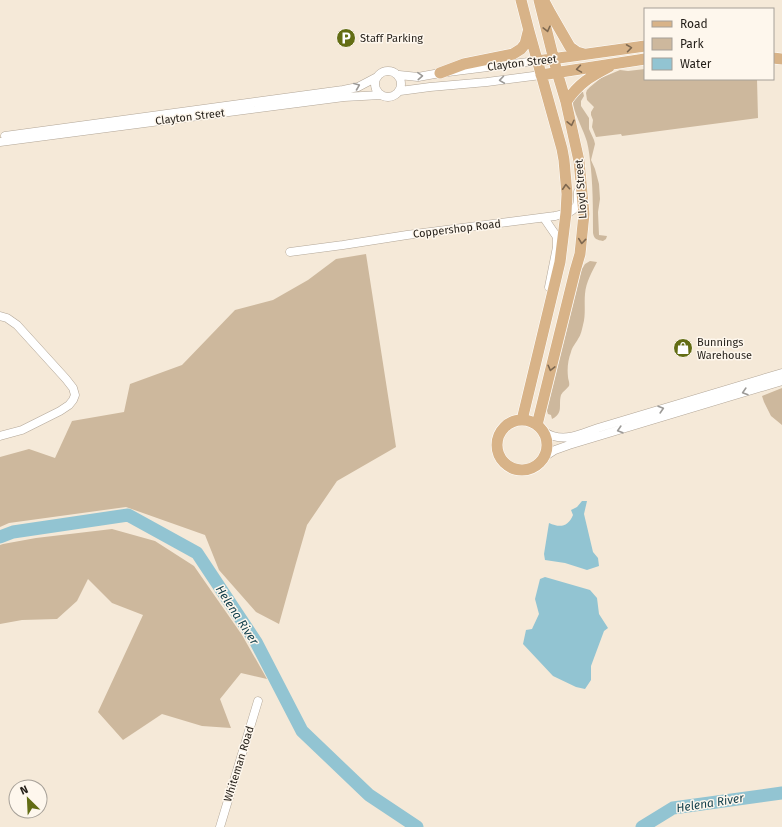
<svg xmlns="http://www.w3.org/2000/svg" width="782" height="827" font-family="'Fira Sans',sans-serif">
  <rect width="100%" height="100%" fill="#f5e9d8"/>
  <path fill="#cdb89d" d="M 645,69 L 645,79 L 757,79 L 758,118 L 622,136 L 621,134 L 596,137 L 592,127 L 593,120 L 591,115 L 591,112 L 594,107 L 587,100 L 586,93 L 587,90 L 590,87 L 601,78 L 620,70 L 628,71 Z
    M 578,90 L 583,92 L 584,96 L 581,101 L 581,106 L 589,118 L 589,129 L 594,140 L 595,144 L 591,160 L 595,169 L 599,184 L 600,199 L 598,212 L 599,235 L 607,236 L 606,239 L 603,241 C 597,240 594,239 593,233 C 593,209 593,184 590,160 C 589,152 588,143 585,136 C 582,127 571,107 573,98 C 574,95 577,92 578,90 Z
    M 366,254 L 396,447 L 337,481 L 307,525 L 296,563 L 279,624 L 256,612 L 219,570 L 205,535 L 126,507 L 9,523 L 0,527 L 0,457 L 29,449 L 55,458 L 72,421 L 124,412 L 130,384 L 182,365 L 235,310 L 273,300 L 308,280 L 336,259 Z
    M 590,261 L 597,262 C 592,272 586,282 585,294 C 584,304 586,314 583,325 C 582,329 581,335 578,339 C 576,343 572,347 571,352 C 568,360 567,368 568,377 C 568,379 570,383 569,386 C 567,389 563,391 561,395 C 558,405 564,413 552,419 L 551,415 L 548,414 L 547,411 L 582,269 L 585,264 Z
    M 782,388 L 782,425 L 771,416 L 764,402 L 762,396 Z
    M 112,529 L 155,541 L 194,566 L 242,635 L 267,679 L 241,673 L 220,699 L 231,728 L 202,726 L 162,714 L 123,740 L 98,712 L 143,615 L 112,603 L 88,579 L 77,601 L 57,619 L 22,620 L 0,624 L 0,545 L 3,544 L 36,538 Z"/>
  <path fill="#92c4d2" d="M 582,501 L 587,501 L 584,514 L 593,552 L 598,558 L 599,566 L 587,570 L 565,563 L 545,560 L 544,554 L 549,523 C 560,528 568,527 573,515 L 571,510 L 577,507 Z
    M 545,577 L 590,590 L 597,598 L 599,614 L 608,628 L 604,631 L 591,666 L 591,680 L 585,689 L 576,687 L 553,676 L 523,644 L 526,630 L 532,629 L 539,614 L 535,599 L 540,579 Z"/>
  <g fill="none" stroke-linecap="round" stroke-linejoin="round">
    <path stroke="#92c4d2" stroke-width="13" d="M 0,537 L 13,532 L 128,515 L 197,553 L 256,642 L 302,731 L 369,795 L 417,827
      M 642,827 L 673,808 L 782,793"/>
    <g stroke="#b2a697" stroke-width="9">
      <path id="minor" d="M375 84a13 13 0 1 1 26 0a13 13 0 1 1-26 0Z
        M 399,75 L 418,77 L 440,73 L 537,61
        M 400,91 L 430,87 L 487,82 L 541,75
        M 5,136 L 343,90 L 358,87 L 377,77
        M 0,142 L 344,97 L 381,95
        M 544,218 L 557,237 L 557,247 L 549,287
        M 290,252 L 343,245 L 407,235 L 555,216 C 563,214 573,213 577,205 C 578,202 578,196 578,192
        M 0,316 L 7,318 L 17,325 L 66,379 L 73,388 L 75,395 L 73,400 L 69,405 L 60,411 L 22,430 L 0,436
        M 544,432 C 546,433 550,435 553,436 C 568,441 583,433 598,428 L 782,373
        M 544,457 L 555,450 L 569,445 L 782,381
        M 220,827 L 258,701"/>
    </g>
    <g stroke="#fff" stroke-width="12">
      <path id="major" d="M 521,0 L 529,31 L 562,149 L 564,160 L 567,194 L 566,213 L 560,262 L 522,420
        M 544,1 L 551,14 L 570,47 L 577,52 L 584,54
        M 773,58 L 782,59
        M 537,61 L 645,46
        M 440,73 L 464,64 L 513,54 L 521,49 L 525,44 L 528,32
        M 541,75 L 645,59
        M 566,102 C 579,83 590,77 609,67
        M497 445a25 25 0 1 1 50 0a25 25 0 1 1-50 0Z
        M 537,425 L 575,271 L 580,254 L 584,214 L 579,161 L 566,102 L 557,72 L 539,0"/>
    </g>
    <use href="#minor" stroke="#fff" stroke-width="8"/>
    <use href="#major" stroke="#d8b388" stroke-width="11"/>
  </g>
  <defs><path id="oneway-chevron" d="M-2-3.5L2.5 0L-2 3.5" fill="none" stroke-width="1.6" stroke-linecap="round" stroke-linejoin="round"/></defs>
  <g stroke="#7e6850">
    <use href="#oneway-chevron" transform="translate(547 29) rotate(76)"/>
    <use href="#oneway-chevron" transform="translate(629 48) rotate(-8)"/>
    <use href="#oneway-chevron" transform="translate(579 69) rotate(171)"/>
    <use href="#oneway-chevron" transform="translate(571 123) rotate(77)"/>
    <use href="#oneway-chevron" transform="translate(566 187) rotate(-94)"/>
    <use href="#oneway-chevron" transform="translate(582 241) rotate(96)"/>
    <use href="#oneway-chevron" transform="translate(551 368) rotate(104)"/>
  </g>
  <g stroke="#9c9a97">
    <use href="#oneway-chevron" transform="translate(420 76) rotate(-4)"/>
    <use href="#oneway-chevron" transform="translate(502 80) rotate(172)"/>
    <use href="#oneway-chevron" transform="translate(357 86) rotate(-22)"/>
    <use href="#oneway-chevron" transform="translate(745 392) rotate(163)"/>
    <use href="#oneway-chevron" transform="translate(661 409) rotate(-17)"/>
    <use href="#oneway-chevron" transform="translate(620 430) rotate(163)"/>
  </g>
  <defs>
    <g id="parking-disc" transform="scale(1)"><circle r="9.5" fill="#636d14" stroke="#fef7ed"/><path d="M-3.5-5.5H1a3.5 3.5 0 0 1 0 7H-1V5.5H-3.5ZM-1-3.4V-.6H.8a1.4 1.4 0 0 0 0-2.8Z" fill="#fff"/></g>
    <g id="shop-disc" transform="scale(1)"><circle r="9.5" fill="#636d14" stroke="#fef7ed"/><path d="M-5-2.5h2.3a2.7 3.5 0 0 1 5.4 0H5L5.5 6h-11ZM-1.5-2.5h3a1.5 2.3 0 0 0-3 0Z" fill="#fff"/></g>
  </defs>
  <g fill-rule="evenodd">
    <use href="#parking-disc" x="346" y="38"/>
    <use href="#shop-disc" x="683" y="348"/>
  </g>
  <g text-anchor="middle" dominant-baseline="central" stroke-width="3" stroke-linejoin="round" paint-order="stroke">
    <g font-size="11" fill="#231e18" stroke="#fef7ed" text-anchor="start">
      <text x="360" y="38">Staff Parking</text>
      <text x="697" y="342">Bunnings<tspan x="697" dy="13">Warehouse</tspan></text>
    </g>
    <g font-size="11" fill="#231e18" stroke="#fef7ed">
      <text transform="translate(522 63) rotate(-7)">Clayton Street</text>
      <text transform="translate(190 117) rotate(-7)">Clayton Street</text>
      <text transform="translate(581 189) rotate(-94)">Lloyd Street</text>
      <text transform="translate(457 229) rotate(-7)">Coppershop Road</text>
      <text transform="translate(239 764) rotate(-73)">Whiteman Road</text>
    </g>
    <g font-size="12" font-style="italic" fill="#16424e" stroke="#fef7ed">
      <text transform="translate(237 615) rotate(57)">Helena River</text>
      <text transform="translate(710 803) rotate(-9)">Helena River</text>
    </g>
  </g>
  <rect x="644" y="8" width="130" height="72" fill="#fef7ed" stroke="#a6a098"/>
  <rect x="652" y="21" width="20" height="6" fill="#d8b388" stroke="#a6a098"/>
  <text x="680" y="28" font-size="12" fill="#231e18">Road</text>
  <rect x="652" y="38" width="20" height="12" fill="#cdb89d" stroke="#a6a098"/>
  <text x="680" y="48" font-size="12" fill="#231e18">Park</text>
  <rect x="652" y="58" width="20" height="12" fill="#92c4d2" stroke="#a6a098"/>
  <text x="680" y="68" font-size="12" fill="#231e18">Water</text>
  <g transform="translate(28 799) rotate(336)"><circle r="19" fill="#fef7ed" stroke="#a6a098"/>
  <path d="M0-3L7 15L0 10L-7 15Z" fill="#636d14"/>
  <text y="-6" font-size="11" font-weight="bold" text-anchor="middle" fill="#231e18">N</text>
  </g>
</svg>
